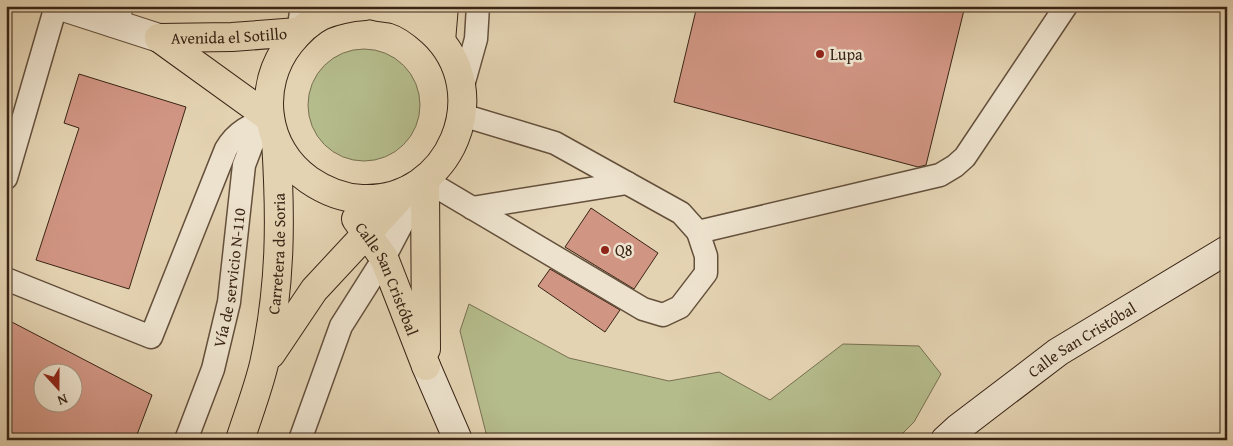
<svg xmlns="http://www.w3.org/2000/svg" width="1233" height="446" font-family="'Gentium Book Plus',serif">
  <rect width="100%" height="100%" fill="#e4d3b2"/>
  <filter id="stains"><feTurbulence type="fractalNoise" baseFrequency=".004" numOctaves="4"/><feColorMatrix values="0 0 0 0 .2 0 0 0 0 .09 0 0 0 0 .02 0 0 0 .5 -.17"/></filter>
  <radialGradient id="worn" r=".72"><stop offset=".6" stop-color="#630" stop-opacity="0"/><stop offset="1" stop-color="#630" stop-opacity=".3"/></radialGradient>
  <path fill="#b5bc8c" stroke="#777050" d="M308 105a56 56 0 1 1 112 0a56 56 0 1 1-112 0Z
    M 469,304 L 569,358 L 669,381 L 719,372 L 770,400 L 843,344 L 919,346 L 941,374 L 914,422 L 896,440 L 492,440 L 486,433 L 460,331 Z"/>
  <path fill="#d19583" stroke="#392415" fill-rule="evenodd" d="M 697,6 L 965,6 L 926,165 L 918,167 L 674,102 Z
    M 79,74 L 186,107 L 129,289 L 36,260 L 79,128 L 64,123 Z
    M 591,208 L 658,253 L 634,289 L 565,247 Z
    M 550,269 L 620,310 L 605,332 L 538,286 Z
    M 6,319 L 152,395 L 135,440 L 6,440 ZM 42,374 L 72,374 L 72,404 L 42,404 Z"/>
  <g fill="none" stroke-linecap="round" stroke-linejoin="round">
    <g stroke="#64503c" stroke-width="25">
      <g id="service">
        <path d="M 298,32 L 302,6"/>
        <path d="M 462,89 L 476,39 L 478,6"/>
        <path d="M 6,178 L 56,6"/>
        <path d="M 472,208 L 627,183"/>
        <path d="M 698,232 L 940,175 L 955,166 L 965,157 L 1066,6"/>
        <path d="M 6,279 L 151,337 L 226,149 C 236,132 251,124 270,118"/>
        <path id="s1" d="M 186,440 L 213,369 L 229,302 L 244,165 L 252,144 L 270,118"/>
        <path d="M 300,440 L 341,326 L 384,258 L 425,180 L 643,309 L 663,315 L 680,307 L 706,273 L 706,256 L 698,232 L 681,213 L 555,143 L 462,115"/>
      </g>
    </g>
    <g stroke="#64503c" stroke-width="30">
      <path id="minor" d="M 114,23 L 119,6"/>
    </g>
    <g stroke="#64503c" stroke-width="30">
      <path id="tertiary" d="M 60,6 L 159,38"/>
    </g>
    <g stroke="#392415" stroke-width="30">
      <g id="secondary">
        <path d="M 426,366 L 458,440"/>
        <path id="s2" d="M 945,440 L 957,429 L 1058,352 L 1227,250"/>
      </g>
    </g>
    <g stroke="#392415" stroke-width="30">
      <g id="trunk">
        <path d="M 365,6 C 349,7 335,10 321,16 C 309,22 298,33 290,43 C 256,86 264,149 309,180 C 325,191 342,198 362,199 C 450,203 497,92 432,32 C 422,23 410,14 397,10 C 390,8 382,8 374,6"/>
        <path id="s3" d="M 159,38 L 232,37 L 298,32"/>
        <path d="M 159,38 L 270,118"/>
        <path d="M 441,41 L 444,6"/>
        <path d="M 425,180 L 426,349"/>
        <path id="s4" d="M 356,219 L 384,258 L 426,366"/>
        <path d="M 271,354 L 314,290 L 406,191"/>
        <path id="s5" d="M 240,440 C 248,415 258,389 264,364 C 281,286 281,220 276,141"/>
      </g>
    </g>
    <use href="#service" stroke="#ede2cd" stroke-width="22"/>
    <use href="#minor" stroke="#ede2cd" stroke-width="28"/>
    <use href="#tertiary" stroke="#ede2cd" stroke-width="28"/>
    <use href="#secondary" stroke="#ede2cd" stroke-width="28"/>
    <use href="#trunk" stroke="#e4d3b2" stroke-width="28"/>
  </g>
  <g fill="#8f2418" stroke="#ede2cd" stroke-width="2">
    <circle cx="820" cy="54" r="5"/>
    <circle cx="605" cy="250" r="5"/>
  </g>
  <g text-anchor="middle" dominant-baseline="central" stroke-width="5" stroke-linejoin="round" paint-order="stroke">
    <g font-size="16" fill="#392415" stroke="#ede2cd">
      <text stroke="none"><textPath href="#s3" startOffset="70">Avenida el Sotillo</textPath></text>
      <text stroke="none"><textPath href="#s5" startOffset="191">Carretera de Soria</textPath></text>
      <text stroke="none"><textPath href="#s1" startOffset="169">Vía de servicio N-110</textPath></text>
      <text stroke="none"><textPath href="#s4" startOffset="68">Calle San Cristóbal</textPath></text>
      <text stroke="none"><textPath href="#s2" startOffset="170">Calle San Cristóbal</textPath></text>
    </g>
    <g font-size="16" fill="#392415" stroke="#ede2cd" text-anchor="start">
      <text x="830" y="54">Lupa</text>
      <text x="615" y="250">Q8</text>
    </g>
  </g>
  <rect width="1233" height="446" fill="none" stroke="#e4d3b2" stroke-width="25"/>
  <rect x="8" y="8" width="1218" height="431" fill="none" stroke="#392415" stroke-width="2.5"/>
  <rect x="12" y="12" width="1208" height="421" fill="none" stroke="#392415"/>
  <g transform="translate(58 388) rotate(159)"><circle r="24" fill="#ede2cd" stroke="#a59683"/>
  <path d="M0-4L9 19L0 12L-9 19Z" fill="#8f2418"/>
  <text y="-8" font-size="14" font-weight="bold" text-anchor="middle" fill="#392415">N</text>
  </g>
  <rect width="100%" height="100%" filter="url(#stains)"/>
  <rect width="100%" height="100%" fill="url(#worn)"/>
</svg>
